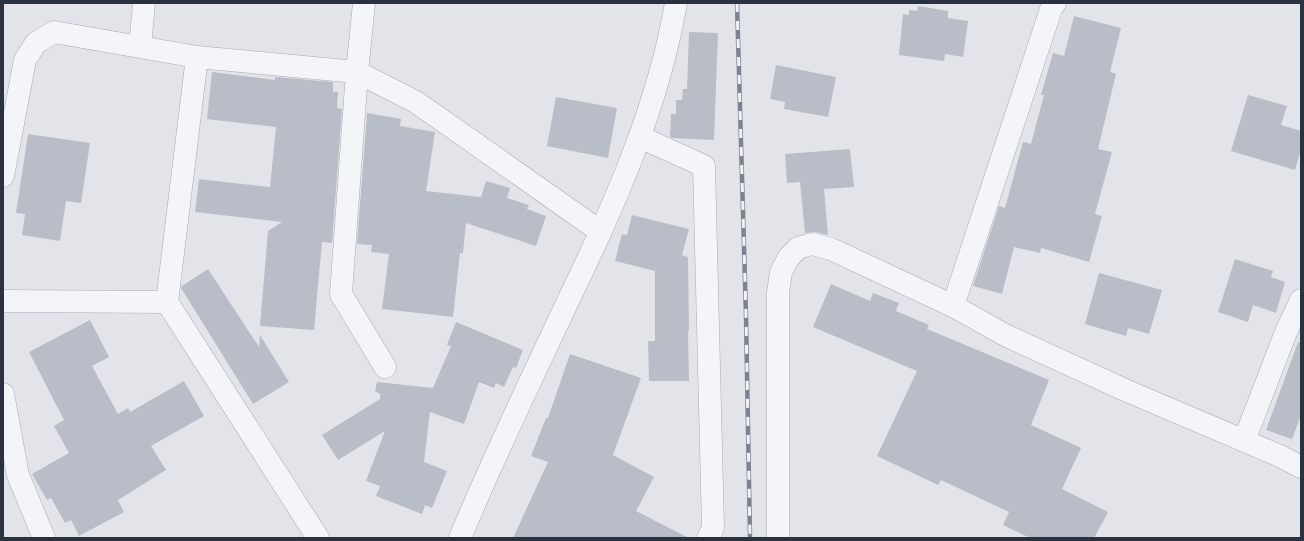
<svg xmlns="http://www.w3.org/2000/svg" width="1304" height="541" font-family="Karla,sans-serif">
  <rect width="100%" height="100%" fill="#e2e4ea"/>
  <path fill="#b9bdc7" d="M 918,6 L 948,11 L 948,18 L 968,21 L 963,57 L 945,54 L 944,61 L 899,55 L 903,14 L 909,15 L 909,10 L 917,11 Z
    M 1074,16 L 1121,28 L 1110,72 L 1116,74 L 1098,149 L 1112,152 L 1095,214 L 1102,216 L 1089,262 L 1041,248 L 1040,253 L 1014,247 L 1002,294 L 973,286 L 999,206 L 1005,208 L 1023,142 L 1031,144 L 1044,95 L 1041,95 L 1053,53 L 1064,56 Z
    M 689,32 L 718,33 L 714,140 L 673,138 L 670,137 L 671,114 L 676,114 L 676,100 L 682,100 L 683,89 L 687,89 Z
    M 776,65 L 836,77 L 828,117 L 784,109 L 785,102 L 770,99 Z
    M 212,72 L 275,80 L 275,77 L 333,82 L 333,92 L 338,92 L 337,108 L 342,109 L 332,243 L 322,242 L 314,330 L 260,326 L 268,231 L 282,222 L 195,212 L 199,179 L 270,187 L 276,127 L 207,119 Z
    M 1248,95 L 1287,106 L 1281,125 L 1301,131 L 1301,149 L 1295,170 L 1231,151 Z
    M 556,97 L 617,108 L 608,158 L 547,146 Z
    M 367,113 L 401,119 L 400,126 L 435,132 L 426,191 L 481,197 L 486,181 L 510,188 L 507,198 L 529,205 L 527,209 L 546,216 L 536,246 L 466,223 L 463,253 L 460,253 L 453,317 L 382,309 L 389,254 L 371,252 L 372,245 L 357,244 Z
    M 28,134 L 90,143 L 81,203 L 66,201 L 60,241 L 22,235 L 25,214 L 16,213 Z
    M 850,149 L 854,187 L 824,189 L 828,235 L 815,232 L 805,233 L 800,182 L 787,183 L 785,154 Z
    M 632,215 L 689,229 L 682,255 L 688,257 L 689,331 L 688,331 L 689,381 L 649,381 L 648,341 L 655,341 L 655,271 L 615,261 L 622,234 L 627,235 Z
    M 1235,259 L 1273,271 L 1271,277 L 1285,282 L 1276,313 L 1253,305 L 1248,322 L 1218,312 Z
    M 208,269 L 259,347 L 260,335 L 289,382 L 253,404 L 181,288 L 182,286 Z
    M 1099,273 L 1162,290 L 1149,334 L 1128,328 L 1126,336 L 1085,324 Z
    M 831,284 L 870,301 L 873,293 L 899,303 L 896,311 L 929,325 L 927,329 L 1049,380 L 1031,425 L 1081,448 L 1062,489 L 1108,512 L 1094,538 L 1030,538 L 1003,525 L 1009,512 L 941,480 L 938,485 L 877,456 L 917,371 L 813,327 Z
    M 90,320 L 109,357 L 92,366 L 118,414 L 128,408 L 130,412 L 184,381 L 204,416 L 151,446 L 166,470 L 118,500 L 124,512 L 79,536 L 71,520 L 65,523 L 51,498 L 47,500 L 32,474 L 69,453 L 54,426 L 64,420 L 29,352 Z
    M 456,322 L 523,350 L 516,368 L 513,367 L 504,387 L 496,383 L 494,388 L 479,382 L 464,424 L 430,412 L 424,462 L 447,471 L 432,508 L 425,505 L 422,514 L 376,496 L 380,486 L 366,481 L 385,431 L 338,460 L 322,435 L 380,399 L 380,394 L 375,391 L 377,382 L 433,388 L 451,346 L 447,345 Z
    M 1298,342 L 1301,343 L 1301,415 L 1292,439 L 1266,430 Z
    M 570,354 L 641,378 L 613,455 L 654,477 L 636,511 L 689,538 L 513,538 L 548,462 L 531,456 L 546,418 L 548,418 Z"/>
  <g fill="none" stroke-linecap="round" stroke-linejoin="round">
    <g stroke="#a7abb4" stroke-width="23">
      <path id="minor" d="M 364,3 L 357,72 L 341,294 L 385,367
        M 140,47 L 144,3
        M 197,57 L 167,302 L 318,538
        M 640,137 L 704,166 L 713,528 L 708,538
        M 3,176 L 25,60 L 36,43 L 54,32 L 197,57 L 357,72 L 416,102 L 601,232
        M 3,301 L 167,302
        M 953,306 L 1051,9 L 1055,3
        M 3,394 L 18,475 L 44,538
        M 1244,441 L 1286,332 L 1301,300
        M 460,538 C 493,458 531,380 568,301 C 614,206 658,108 676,3
        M 778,538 L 778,293 L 781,272 L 789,257 L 798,248 L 812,244 L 831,249 L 953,306 L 1007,336 L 1125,390 L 1280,456 L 1301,467"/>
    </g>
    <path stroke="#bfc2c8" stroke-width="2.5" stroke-dasharray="3 3" stroke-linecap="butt" d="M 3,537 L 4,538"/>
    <use href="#minor" stroke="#f4f5f8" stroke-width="22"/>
    <g stroke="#7b8393" stroke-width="4.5">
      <path id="rail" d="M 737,3 L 746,316 L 750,538"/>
    </g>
    <use href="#rail" stroke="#f1f3f7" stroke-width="3" stroke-dasharray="9" stroke-linecap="butt"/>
  </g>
  <rect width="1304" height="541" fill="none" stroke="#2a3141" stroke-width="8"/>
</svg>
